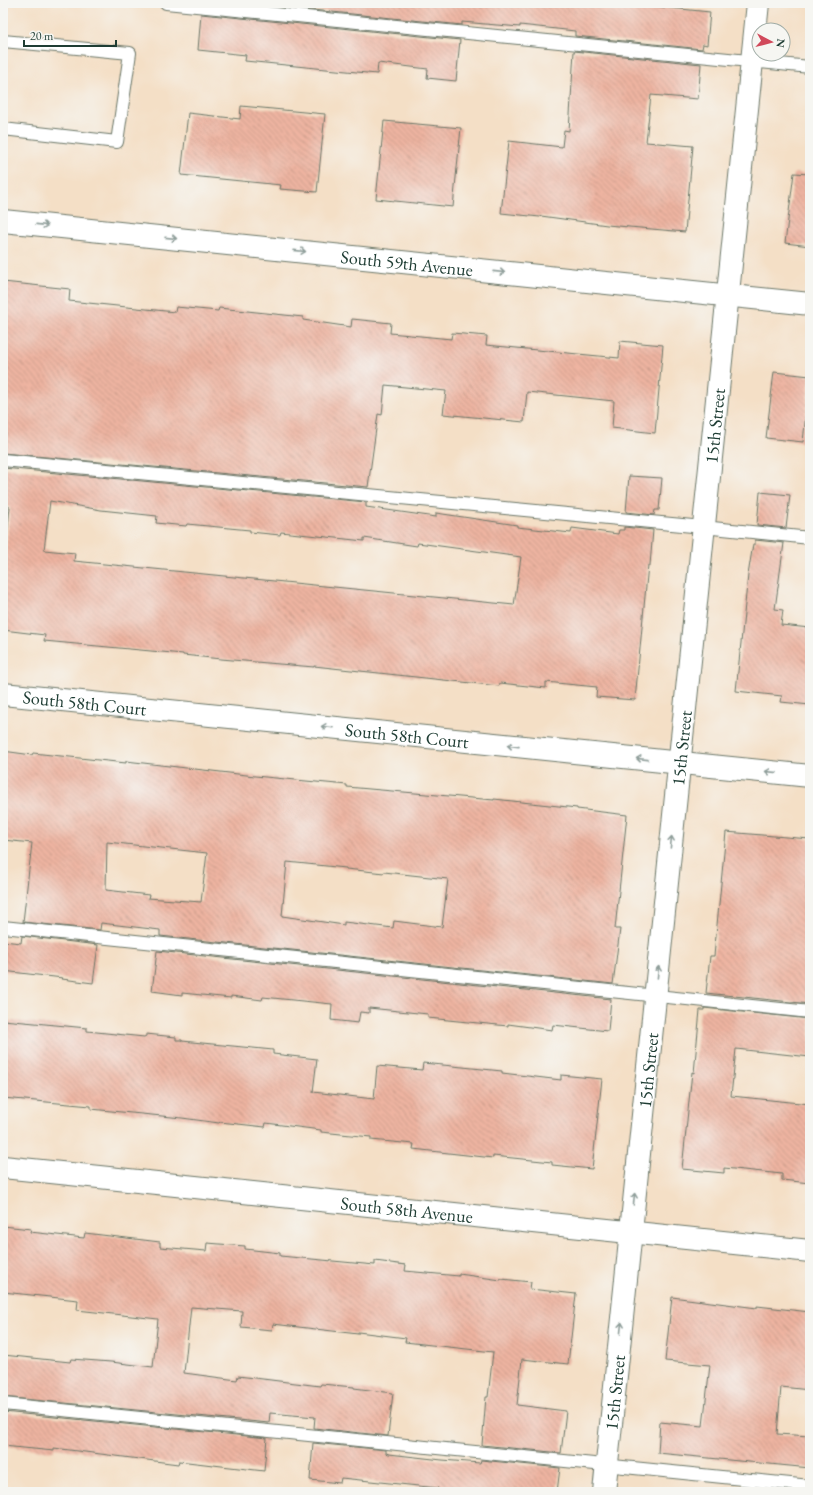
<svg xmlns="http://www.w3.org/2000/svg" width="813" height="1495" font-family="'EB Garamond',serif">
  <defs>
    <pattern id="building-back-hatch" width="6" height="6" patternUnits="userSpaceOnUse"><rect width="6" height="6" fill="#eeb4a1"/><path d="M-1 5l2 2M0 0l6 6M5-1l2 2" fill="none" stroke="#c09484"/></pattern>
  </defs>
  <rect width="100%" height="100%" fill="#f6f6f2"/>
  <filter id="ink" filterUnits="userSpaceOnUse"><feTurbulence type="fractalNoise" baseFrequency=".025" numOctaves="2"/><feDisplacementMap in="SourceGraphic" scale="8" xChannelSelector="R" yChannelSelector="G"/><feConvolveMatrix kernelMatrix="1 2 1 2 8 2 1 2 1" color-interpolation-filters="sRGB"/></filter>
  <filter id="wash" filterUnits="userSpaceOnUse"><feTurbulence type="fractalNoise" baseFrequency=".012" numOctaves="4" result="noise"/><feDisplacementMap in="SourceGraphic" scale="16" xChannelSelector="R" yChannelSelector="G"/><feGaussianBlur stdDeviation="0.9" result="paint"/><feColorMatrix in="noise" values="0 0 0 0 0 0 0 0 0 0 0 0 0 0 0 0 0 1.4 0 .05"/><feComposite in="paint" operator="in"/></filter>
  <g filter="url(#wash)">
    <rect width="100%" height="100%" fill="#f4dfc6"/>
    <g id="blocks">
      <path fill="url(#building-back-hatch)" fill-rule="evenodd" d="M 242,3 L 595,3 L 641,7 L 641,5 L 710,12 L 707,45 L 703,44 L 702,49 L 575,36 L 575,31 L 520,25 L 520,27 L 462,22 L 462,25 Z
        M 201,14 L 460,40 L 456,81 L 427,78 L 428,69 L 378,63 L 377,74 L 245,61 L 246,55 L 198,50 Z
        M 574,51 L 701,64 L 698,99 L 651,95 L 646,142 L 693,146 L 685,232 L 607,225 L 541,216 L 540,217 L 501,213 L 509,141 L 562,147 L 564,130 L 569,131 Z
        M 241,106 L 325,114 L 317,192 L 280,189 L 281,185 L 181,175 L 188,113 L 240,119 Z
        M 384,121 L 461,128 L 453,207 L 376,199 Z
        M 794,173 L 810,174 L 810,246 L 785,243 Z
        M 3,282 L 70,289 L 69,301 L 175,312 L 176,307 L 218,311 L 219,308 L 303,317 L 303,320 L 351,327 L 352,319 L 391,323 L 390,333 L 451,339 L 452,333 L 487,336 L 486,345 L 619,358 L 620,341 L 663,345 L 655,433 L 612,428 L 614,401 L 527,392 L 524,422 L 443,414 L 446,391 L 385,385 L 382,415 L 378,414 L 368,487 L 3,453 Z
        M 774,372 L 810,376 L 803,442 L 766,438 Z
        M 3,468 L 366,502 L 366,507 L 436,517 L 436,513 L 517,525 L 517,527 L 571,533 L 572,528 L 618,534 L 619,530 L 624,530 L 624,527 L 653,530 L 650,565 L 648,565 L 635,700 L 596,697 L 597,687 L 546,682 L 546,688 L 500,683 L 499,686 L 314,666 L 314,667 L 221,659 L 183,655 L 183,654 L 44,641 L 45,635 L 3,630 L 3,575 L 10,507 L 3,506 ZM 50,501 L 101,510 L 157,516 L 156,523 L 186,526 L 187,524 L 250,530 L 250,532 L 280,535 L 281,532 L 364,541 L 364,538 L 417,546 L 418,543 L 521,557 L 514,605 L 74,561 L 75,553 L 44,550 Z
        M 629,476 L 662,478 L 659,510 L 655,510 L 654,515 L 626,512 Z
        M 760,492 L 790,495 L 786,528 L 757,525 Z
        M 755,540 L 784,543 L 775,609 L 783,610 L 781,625 L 810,628 L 810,705 L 781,702 L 782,696 L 736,691 L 748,575 L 753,544 L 755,544 Z
        M 3,751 L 32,755 L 33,753 L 126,763 L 126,761 L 255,776 L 347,785 L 347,787 L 494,800 L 494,799 L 577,808 L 577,809 L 627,815 L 615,929 L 620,929 L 613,984 L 160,936 L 160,930 L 101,923 L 100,930 L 23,922 L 32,843 L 3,840 ZM 107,842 L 207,853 L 201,902 L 148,898 L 149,895 L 106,890 ZM 287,862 L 346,868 L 346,869 L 384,873 L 384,872 L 448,879 L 442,927 L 394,921 L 393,928 L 344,922 L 344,925 L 282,916 Z
        M 726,832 L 810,839 L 810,853 L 806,889 L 810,889 L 810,1004 L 706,993 L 710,956 L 714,956 Z
        M 22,936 L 98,945 L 93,983 L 62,979 L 63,978 L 3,971 L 3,941 L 21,943 Z
        M 157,951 L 611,999 L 608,1031 L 553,1025 L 552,1030 L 508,1024 L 508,1026 L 428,1018 L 428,1014 L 369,1008 L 369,1013 L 360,1012 L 358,1023 L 331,1020 L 332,1004 L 263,997 L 262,1000 L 231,996 L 231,998 L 182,993 L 182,995 L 152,991 Z
        M 704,1008 L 810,1019 L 810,1057 L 736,1049 L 731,1096 L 810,1104 L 810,1183 L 782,1180 L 782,1174 L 724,1168 L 724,1173 L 682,1169 L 692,1072 L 694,1073 L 700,1010 L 704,1010 Z
        M 3,1020 L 87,1028 L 87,1031 L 144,1037 L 146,1036 L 146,1034 L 176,1037 L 176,1040 L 182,1040 L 182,1041 L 273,1050 L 273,1054 L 317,1059 L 313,1092 L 374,1099 L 377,1066 L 422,1070 L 423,1063 L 502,1071 L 502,1073 L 561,1080 L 561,1075 L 602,1079 L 592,1169 L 552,1165 L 552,1162 L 493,1156 L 493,1158 L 413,1149 L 414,1144 L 371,1140 L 371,1137 L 321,1132 L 321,1130 L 266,1123 L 265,1127 L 220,1122 L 219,1123 L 182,1118 L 91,1109 L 91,1106 L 3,1098 Z
        M 3,1226 L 31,1229 L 30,1232 L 84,1238 L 85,1233 L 160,1242 L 160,1247 L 206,1251 L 207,1243 L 245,1246 L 245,1249 L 280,1253 L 280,1256 L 375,1265 L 375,1261 L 406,1265 L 405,1271 L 459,1276 L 459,1274 L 501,1280 L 501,1279 L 531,1282 L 530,1289 L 576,1294 L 568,1364 L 522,1359 L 517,1405 L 566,1411 L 561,1453 L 482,1445 L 486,1397 L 488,1397 L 493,1352 L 405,1342 L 406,1338 L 358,1332 L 358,1334 L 273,1324 L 272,1330 L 241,1327 L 242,1311 L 191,1307 L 184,1373 L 237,1380 L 238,1376 L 320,1386 L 321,1384 L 354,1387 L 354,1388 L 393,1393 L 388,1436 L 314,1428 L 315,1417 L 270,1413 L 269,1423 L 3,1397 L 3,1355 L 70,1362 L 71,1359 L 111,1362 L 153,1367 L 158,1319 L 77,1310 L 78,1300 L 3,1292 Z
        M 672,1297 L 757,1308 L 757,1306 L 810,1312 L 810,1390 L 781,1387 L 777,1434 L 810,1436 L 810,1468 L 658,1453 L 660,1422 L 703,1426 L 710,1365 L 665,1361 Z
        M 3,1412 L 267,1438 L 264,1471 L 179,1461 L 178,1464 L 54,1448 L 54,1451 L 3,1446 Z
        M 313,1443 L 386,1450 L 386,1453 L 389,1454 L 442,1460 L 480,1463 L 481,1460 L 560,1468 L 557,1492 L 438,1492 L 438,1488 L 341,1478 L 340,1483 L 310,1480 Z"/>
    </g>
  </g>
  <g filter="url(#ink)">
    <use href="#blocks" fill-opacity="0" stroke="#6a7667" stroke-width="1"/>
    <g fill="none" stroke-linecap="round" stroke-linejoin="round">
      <g stroke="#6a7667" stroke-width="14">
        <path id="service" d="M 166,3 L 810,67
          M 3,41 L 130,53 L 117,142 L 3,129
          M 3,460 L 703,527 L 810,538
          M 3,927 L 810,1012
          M 3,1404 L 810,1486"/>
      </g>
      <g stroke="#6a7667" stroke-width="24">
        <g id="minor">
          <path id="s1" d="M 3,221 L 810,304"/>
          <path id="s2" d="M 3,694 L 810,776"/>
          <path id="s3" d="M 3,1167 L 810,1251"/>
          <path id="s4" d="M 604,1492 L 758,3"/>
        </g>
      </g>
      <use href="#service" stroke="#fff" stroke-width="12"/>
      <use href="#minor" stroke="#fff" stroke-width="22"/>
    </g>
    <defs><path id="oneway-shaft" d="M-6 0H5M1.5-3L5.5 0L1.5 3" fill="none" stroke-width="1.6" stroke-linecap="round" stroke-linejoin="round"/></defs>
    <g stroke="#8f9e9a">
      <use href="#oneway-shaft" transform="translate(42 225) rotate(6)"/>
      <use href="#oneway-shaft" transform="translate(171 238) rotate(6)"/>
      <use href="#oneway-shaft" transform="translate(300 251) rotate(6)"/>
      <use href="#oneway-shaft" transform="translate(499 272) rotate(6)"/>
      <use href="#oneway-shaft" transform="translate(327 727) rotate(-174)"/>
      <use href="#oneway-shaft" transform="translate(513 746) rotate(-174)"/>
      <use href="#oneway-shaft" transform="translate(642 759) rotate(-174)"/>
      <use href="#oneway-shaft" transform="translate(771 772) rotate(-174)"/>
      <use href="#oneway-shaft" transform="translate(671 842) rotate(-84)"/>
      <use href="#oneway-shaft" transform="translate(658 972) rotate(-84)"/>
      <use href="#oneway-shaft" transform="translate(634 1199) rotate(-84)"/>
      <use href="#oneway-shaft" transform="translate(621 1328) rotate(-84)"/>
    </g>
  </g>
  <g text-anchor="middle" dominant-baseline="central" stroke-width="3" stroke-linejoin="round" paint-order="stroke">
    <g font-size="18" fill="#1f3d34" stroke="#f6f6f2">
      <text stroke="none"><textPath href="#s1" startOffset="406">South 59th Avenue</textPath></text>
      <text stroke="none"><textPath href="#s4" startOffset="1072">15th Street</textPath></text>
      <text stroke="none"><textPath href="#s2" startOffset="82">South 58th Court</textPath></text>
      <text stroke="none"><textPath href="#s2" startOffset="406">South 58th Court</textPath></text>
      <text stroke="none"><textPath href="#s4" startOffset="748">15th Street</textPath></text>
      <text stroke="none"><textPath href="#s4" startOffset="424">15th Street</textPath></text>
      <text stroke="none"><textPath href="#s3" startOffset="406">South 58th Avenue</textPath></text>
      <text stroke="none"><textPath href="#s4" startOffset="100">15th Street</textPath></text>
    </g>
  </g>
  <rect width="813" height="1495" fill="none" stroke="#f6f6f2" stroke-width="16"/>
  <g transform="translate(771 42) rotate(97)"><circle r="19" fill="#f6f6f2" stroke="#a0aca6"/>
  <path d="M0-3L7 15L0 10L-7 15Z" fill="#d1495b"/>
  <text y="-6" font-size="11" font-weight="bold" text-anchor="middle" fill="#1f3d34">N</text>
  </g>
  <path d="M24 40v6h92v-6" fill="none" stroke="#1f3d34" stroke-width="2"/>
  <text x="30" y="40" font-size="12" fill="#1f3d34" stroke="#f6f6f2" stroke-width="3" paint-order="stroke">20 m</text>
</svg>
